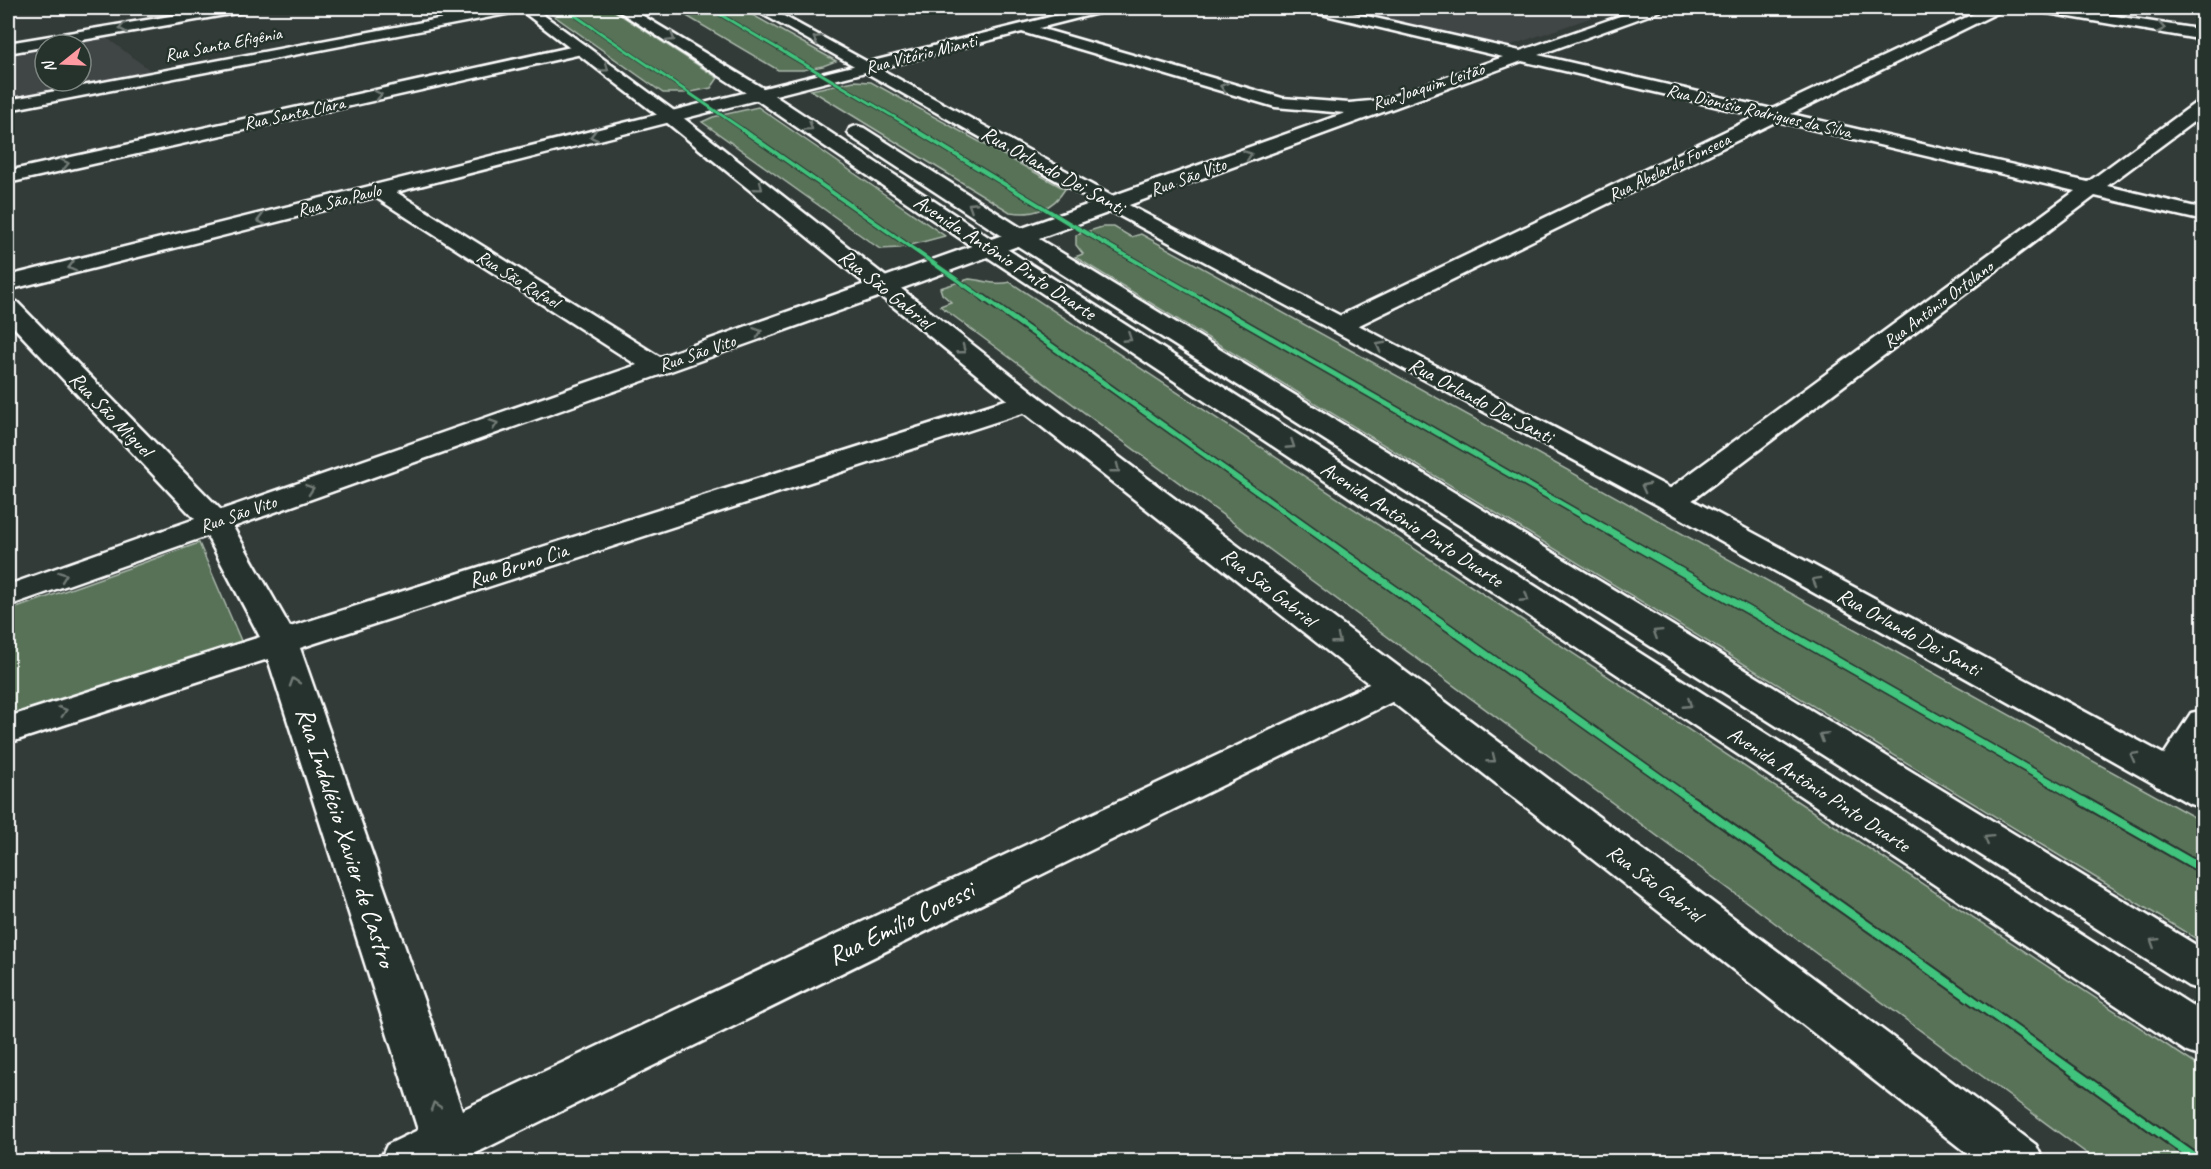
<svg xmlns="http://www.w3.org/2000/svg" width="2211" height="1169" font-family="Caveat,sans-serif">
  <rect width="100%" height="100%" fill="#323b38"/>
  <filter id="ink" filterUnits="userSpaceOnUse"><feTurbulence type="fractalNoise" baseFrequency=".0167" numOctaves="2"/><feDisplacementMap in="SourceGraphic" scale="12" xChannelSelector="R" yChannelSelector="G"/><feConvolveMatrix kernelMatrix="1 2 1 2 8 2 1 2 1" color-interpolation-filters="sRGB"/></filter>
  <g filter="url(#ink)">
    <path fill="#404545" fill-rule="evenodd" d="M 1385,8 L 1619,8 L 1506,47 L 1362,14 Z
      M 103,35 L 154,73 L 8,99 L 8,51 ZM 45,45 L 81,45 L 81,81 L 45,81 Z"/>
    <path fill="#587258" stroke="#acb8ac" stroke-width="1.5" d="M 543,8 L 610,8 L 718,78 L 711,88 L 686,93 L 663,93 Z
      M 673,8 L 740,8 L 836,61 L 823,66 L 803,70 L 778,70 Z
      M 854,81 L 871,82 L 1065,189 C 1053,209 1033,216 1010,212 L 811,90 Z
      M 758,107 L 945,236 L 900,248 L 880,249 L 702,122 L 713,117 Z
      M 1102,227 L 1114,227 L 1131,237 L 1141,234 L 2203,822 L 2203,943 L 1075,257 L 1083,254 L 1076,245 L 1076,235 Z
      M 969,279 C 983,280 997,286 1010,282 L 2203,1069 L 2203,1161 L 2097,1161 L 940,306 L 951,302 L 942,294 L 940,288 Z
      M 199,543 L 242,643 L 8,719 L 8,611 Z"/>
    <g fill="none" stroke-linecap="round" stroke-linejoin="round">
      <g stroke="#fff" stroke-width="5">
        <path id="minor" d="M 219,8 L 249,8 L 242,12 L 8,53 L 8,43 Z
          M 497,8 L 524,8 L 517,12 L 8,110 L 8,100 Z
          M 773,8 L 799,8 L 797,11 L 768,17 L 761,13 L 763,10 Z
          M 1086,8 L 1108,8 L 1106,11 L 1039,28 L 1282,98 L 1349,103 L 1382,100 L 1503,57 L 1309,11 L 1307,8 L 1331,8 L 1520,51 L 1643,8 L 1662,8 L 1660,11 L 1538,55 L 1772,109 L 1986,8 L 2003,8 L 2001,11 L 1791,114 L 2088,182 L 2198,101 L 2204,100 L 2204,114 L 2107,186 L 2204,209 L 2204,221 L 2095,196 L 1683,507 L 1672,510 L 1661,507 L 1657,501 L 1661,495 L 2075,191 L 1777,121 L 1349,330 L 1340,332 L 1331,330 L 1328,325 L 1331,320 L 1757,116 L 1522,61 L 892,292 L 233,527 L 290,627 L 1018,396 L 1028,394 L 1038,396 L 1042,402 L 1038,408 L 300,648 L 462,1110 L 1384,677 L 1397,673 L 1410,677 L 1415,685 L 1410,693 L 476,1153 L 480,1162 L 379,1162 L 387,1145 L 418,1130 L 268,659 L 8,743 L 8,717 L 260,637 L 207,536 L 8,606 L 8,585 L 195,519 L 8,321 L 8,300 L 17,302 L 221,510 L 637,365 L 375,197 L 8,290 L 8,276 ZM 1022,32 L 1275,107 L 1345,113 L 660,357 L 396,192 Z
          M 2034,8 L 2064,8 L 2204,30 L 2204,40 L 2041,12 Z
          M 580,45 L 588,50 L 586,53 L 8,183 L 8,171 Z
          M 2204,710 L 2204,753 L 2184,786 L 2170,790 L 2156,786 L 2150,776 L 2191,713 Z"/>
      </g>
      <g stroke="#fff" stroke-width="5">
        <path id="major" d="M 518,8 L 534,8 L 677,113 L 1038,396 L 2036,1145 L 2044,1162 L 1978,1162 L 1018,408 L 665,121 Z
          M 614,8 L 630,8 L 766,90 L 999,244 L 2204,1013 L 2204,1058 L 2187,1052 L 983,254 L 754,98 Z
          M 752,8 L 769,8 L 1121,201 L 1683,495 L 2204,776 L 2204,808 L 2190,804 L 1661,507 L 1107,209 Z
          M 857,126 L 864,128 L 1029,233 L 2204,950 L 2204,991 L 2188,986 L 1013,243 L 850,136 L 848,132 L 850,128 Z"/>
      </g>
      <use href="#minor" fill="#26332d" fill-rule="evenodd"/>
      <use href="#major" fill="#26332d" fill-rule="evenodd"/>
      <g stroke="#26332d" stroke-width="4.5">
        <path id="cycleway-far4" d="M 564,8 L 745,131
          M 709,8 L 918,131"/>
      </g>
      <g stroke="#26332d" stroke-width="6">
        <path id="cycleway-far3" d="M 743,130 L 986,300
          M 915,130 L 1067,222 L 1204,300"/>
      </g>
      <g stroke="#26332d" stroke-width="8">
        <path id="cycleway-far2" d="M 984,298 L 1295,519
          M 1201,298 L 1588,519"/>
      </g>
      <g stroke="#26332d" stroke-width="10">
        <path id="cycleway-far1" d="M 1293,517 L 1694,802
          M 1585,517 L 2085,802"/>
      </g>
      <g stroke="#26332d" stroke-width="12">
        <path id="cycleway" d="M 1692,801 L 2201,1162
          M 2083,801 L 2204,870"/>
      </g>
      <use href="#cycleway-far4" stroke="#40c37c" stroke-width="3"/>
      <use href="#cycleway-far3" stroke="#40c37c" stroke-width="4"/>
      <use href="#cycleway-far2" stroke="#40c37c" stroke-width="5"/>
      <use href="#cycleway-far1" stroke="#40c37c" stroke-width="7"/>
      <use href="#cycleway" stroke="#40c37c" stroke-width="8"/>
    </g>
    <defs><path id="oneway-chevron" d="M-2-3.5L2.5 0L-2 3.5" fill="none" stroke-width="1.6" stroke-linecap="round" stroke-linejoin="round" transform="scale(1.5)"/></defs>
    <g stroke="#727a76">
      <use href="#oneway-chevron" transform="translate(123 28) rotate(170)"/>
      <use href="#oneway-chevron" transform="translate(2161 28) rotate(10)"/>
      <use href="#oneway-chevron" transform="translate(671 38) rotate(32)"/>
      <use href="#oneway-chevron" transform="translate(817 39) rotate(-151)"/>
      <use href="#oneway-chevron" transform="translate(605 68) rotate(36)"/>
      <use href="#oneway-chevron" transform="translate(1224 87) rotate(-164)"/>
      <use href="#oneway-chevron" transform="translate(378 95) rotate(-12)"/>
      <use href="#oneway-chevron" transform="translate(809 127) rotate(34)"/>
      <use href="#oneway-chevron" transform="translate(594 136) rotate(166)"/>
      <use href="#oneway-chevron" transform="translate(1248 155) rotate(-20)"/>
      <use href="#oneway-chevron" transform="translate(65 164) rotate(-12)"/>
      <use href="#oneway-chevron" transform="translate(759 187) rotate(39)"/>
      <use href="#oneway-chevron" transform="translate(972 206) rotate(-147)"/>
      <use href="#oneway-chevron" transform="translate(261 220) rotate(166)"/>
      <use href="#oneway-chevron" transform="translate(72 267) rotate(166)"/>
      <use href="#oneway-chevron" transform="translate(758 332) rotate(-19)"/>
      <use href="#oneway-chevron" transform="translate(1128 338) rotate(33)"/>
      <use href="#oneway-chevron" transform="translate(1380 346) rotate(-152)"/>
      <use href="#oneway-chevron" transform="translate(962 350) rotate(38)"/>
      <use href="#oneway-chevron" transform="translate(494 424) rotate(-19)"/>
      <use href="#oneway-chevron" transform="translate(1291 445) rotate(33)"/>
      <use href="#oneway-chevron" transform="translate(1116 469) rotate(38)"/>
      <use href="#oneway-chevron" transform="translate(1645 487) rotate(-152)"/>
      <use href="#oneway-chevron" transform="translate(310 489) rotate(-19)"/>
      <use href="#oneway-chevron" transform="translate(63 576) rotate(-20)"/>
      <use href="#oneway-chevron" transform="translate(1816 581) rotate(-151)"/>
      <use href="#oneway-chevron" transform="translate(1525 598) rotate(33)"/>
      <use href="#oneway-chevron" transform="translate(1657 633) rotate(-148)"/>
      <use href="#oneway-chevron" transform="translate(1337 640) rotate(38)"/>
      <use href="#oneway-chevron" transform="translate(294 682) rotate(-108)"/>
      <use href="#oneway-chevron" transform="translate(1688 704) rotate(33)"/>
      <use href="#oneway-chevron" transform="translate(63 711) rotate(-18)"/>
      <use href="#oneway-chevron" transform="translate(1823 736) rotate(-148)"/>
      <use href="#oneway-chevron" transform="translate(2134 756) rotate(-151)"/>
      <use href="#oneway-chevron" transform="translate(1492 759) rotate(38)"/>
      <use href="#oneway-chevron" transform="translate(1988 839) rotate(-148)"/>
      <use href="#oneway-chevron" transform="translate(2154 942) rotate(-148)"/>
      <use href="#oneway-chevron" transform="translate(435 1106) rotate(-108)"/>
    </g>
  </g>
  <g text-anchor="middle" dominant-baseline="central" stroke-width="5" stroke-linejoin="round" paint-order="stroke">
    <g font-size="18" fill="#fff" stroke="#26332d">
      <text transform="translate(223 44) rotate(-11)">Rua Santa Efigênia</text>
      <text transform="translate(921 54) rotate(-14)">Rua Vitório Mianti</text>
      <text transform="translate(1428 86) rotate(-18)">Rua Joaquim Leitão</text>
      <text transform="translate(1759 111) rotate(13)">Rua Dionísio Rodrigues da Silva</text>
      <text transform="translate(294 113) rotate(-12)">Rua Santa Clara</text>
      <text transform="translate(1669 167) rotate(-26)">Rua Abelardo Fonseca</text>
      <text transform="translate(1188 177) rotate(-20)">Rua São Vito</text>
      <text transform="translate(339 200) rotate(-14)">Rua São Paulo</text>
      <text transform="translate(518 279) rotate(32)">Rua São Rafael</text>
      <text transform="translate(1938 304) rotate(-37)">Rua Antônio Ortolano</text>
      <text transform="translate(697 353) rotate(-19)">Rua São Vito</text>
      <text transform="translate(238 514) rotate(-19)">Rua São Vito</text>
    </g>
    <g font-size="21" fill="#fff" stroke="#26332d">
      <text transform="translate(1053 170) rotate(29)">Rua Orlando Dei Santi</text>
      <text transform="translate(1005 257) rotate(33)">Avenida Antônio Pinto Duarte</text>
      <text transform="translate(886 289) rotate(39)">Rua São Gabriel</text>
      <text transform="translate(1481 400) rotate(28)">Rua Orlando Dei Santi</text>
      <text transform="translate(111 414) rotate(46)">Rua São Miguel</text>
      <text transform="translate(1412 524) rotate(33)">Avenida Antônio Pinto Duarte</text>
      <text transform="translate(518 565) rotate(-18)">Rua Bruno Cia</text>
      <text transform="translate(1269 587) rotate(38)">Rua São Gabriel</text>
      <text transform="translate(1909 632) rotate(29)">Rua Orlando Dei Santi</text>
      <text transform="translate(1819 789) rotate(33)">Avenida Antônio Pinto Duarte</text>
      <text transform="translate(1655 883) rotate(37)">Rua São Gabriel</text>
    </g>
    <g font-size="26" fill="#fff" stroke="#26332d">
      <text transform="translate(346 837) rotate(72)">Rua Indalécio Xavier de Castro</text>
      <text transform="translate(901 923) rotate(-26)">Rua Emílio Covessi</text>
    </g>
  </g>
  <rect width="2211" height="1169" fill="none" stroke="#26332d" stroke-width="30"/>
  <rect x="15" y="15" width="2181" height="1139" fill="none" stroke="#fff" stroke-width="2" filter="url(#ink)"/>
  <g transform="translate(63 63) rotate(252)"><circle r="28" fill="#26332d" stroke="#7d8581" stroke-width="1.5"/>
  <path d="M0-4.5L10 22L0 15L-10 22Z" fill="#ff9aa2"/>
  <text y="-9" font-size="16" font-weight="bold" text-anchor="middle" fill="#ffffff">N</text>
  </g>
</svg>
